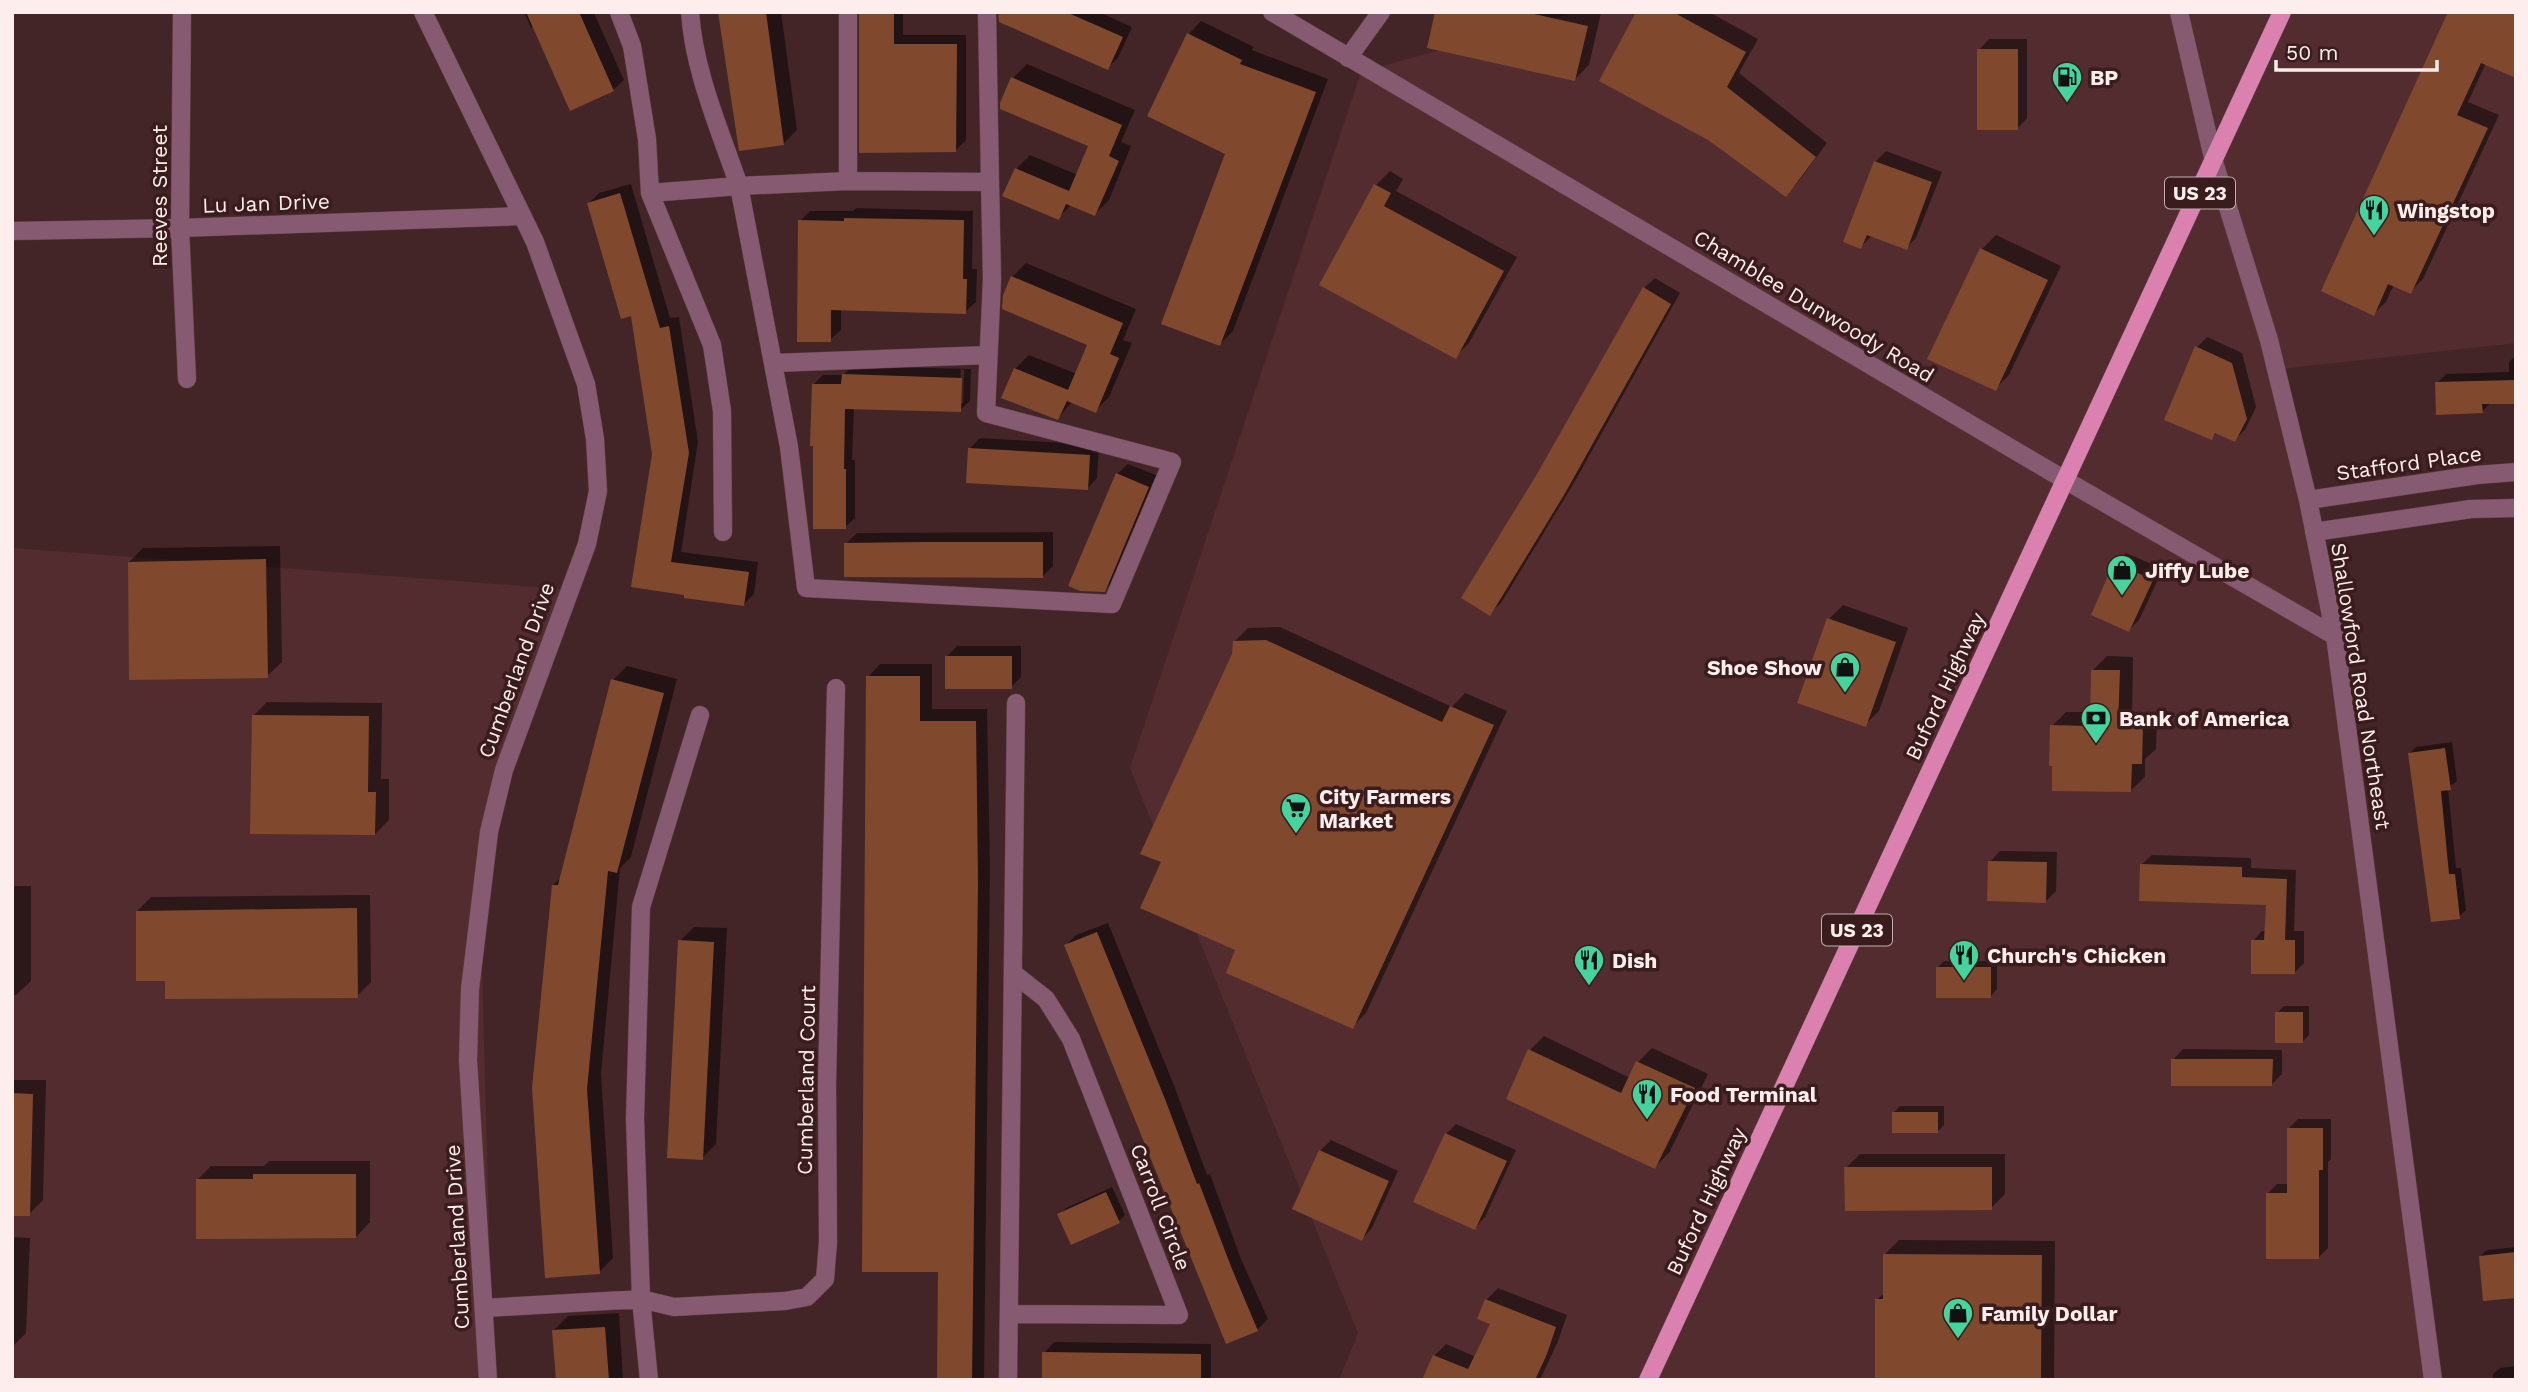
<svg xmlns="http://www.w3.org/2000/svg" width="2528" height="1392" font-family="'Work Sans',sans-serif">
  <rect width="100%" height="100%" fill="#442527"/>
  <path fill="#532c2f" d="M 1577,12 L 2516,12 L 2516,343 L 2271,370 L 2335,636 L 2380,979 L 2424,1380 L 1339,1380 L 1358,1333 L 1130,768 L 1361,72 Z
    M 12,548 L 563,589 L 480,889 L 493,1380 L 12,1380 Z"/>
  <path fill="#0007" fill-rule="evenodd" d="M 524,12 L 594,13 L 624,80 L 613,90 L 534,26 L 531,28 Z
    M 720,12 L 781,12 L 797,130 L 783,144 Z
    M 860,12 L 903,12 L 903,35 L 966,35 L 966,140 L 956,150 Z
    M 1003,12 L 1099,12 L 1132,27 L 1118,58 L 1107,68 Z
    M 1490,12 L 1601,13 L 1589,65 L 1575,79 Z
    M 1638,12 L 1709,12 L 1758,39 L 1739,73 L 1827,143 L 1798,182 L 1786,195 Z
    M 2451,12 L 2486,63 L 2468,102 L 2499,115 L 2423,279 L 2410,292 L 2394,284 L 2386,302 L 2373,314 Z
    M 1201,21 L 1254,47 L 1252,50 L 1328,79 L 1233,331 L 1220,344 L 1227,153 L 1188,35 Z
    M 1989,39 L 2027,39 L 2027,118 L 2017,129 L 1979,50 Z
    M 1027,64 L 1135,110 L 1121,142 L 1131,146 L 1109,200 L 1095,214 L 1072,204 L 1058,218 L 1016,169 L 1030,155 L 1078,175 L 1091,145 L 1013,78 Z
    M 1886,151 L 1942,172 L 1916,238 L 1906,248 L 1872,235 L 1861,247 L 1845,241 L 1876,161 Z
    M 1390,171 L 1403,179 L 1396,191 L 1517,257 L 1469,343 L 1455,357 L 1322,284 L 1376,185 Z
    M 631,184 L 670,318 L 679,317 L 698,442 L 681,552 L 758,562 L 754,594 L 744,604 L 633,585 L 654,454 L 633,314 L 589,203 L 599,193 Z
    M 856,208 L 973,211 L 972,269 L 977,269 L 976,302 L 965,312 L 841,308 L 841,330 L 830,340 L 800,221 L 810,211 L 853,211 Z
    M 1996,235 L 2061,266 L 2009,375 L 1995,389 L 1982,249 Z
    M 1026,263 L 1136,309 L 1123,340 L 1132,343 L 1109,397 L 1095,411 L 1073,401 L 1058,418 L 1015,369 L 1029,355 L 1077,374 L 1089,344 L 1012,277 Z
    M 1655,278 L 1680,293 L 1574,483 L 1501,603 L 1490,613 L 1538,475 L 1644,288 Z
    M 2207,337 L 2242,353 L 2256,407 L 2245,430 L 2234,440 L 2217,432 L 2212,438 L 2197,347 Z
    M 2516,355 L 2516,402 L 2491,402 L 2482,412 L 2437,383 L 2446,374 L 2509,372 L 2509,362 Z
    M 853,366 L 971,369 L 970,401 L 960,410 L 854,407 L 852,460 L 855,460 L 855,518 L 845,527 L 814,384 L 823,375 L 843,375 ZM 961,369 L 964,370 L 963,403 L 959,403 Z
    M 980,438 L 1099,445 L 1097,478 L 1087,489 L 970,448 Z
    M 1128,464 L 1158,476 L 1115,580 L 1104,590 L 1117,474 Z
    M 1053,532 L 1053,566 L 1043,576 L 846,544 L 857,533 Z
    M 280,546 L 282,662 L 267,676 L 129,562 L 143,548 Z
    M 2126,553 L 2163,569 L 2139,620 L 2129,630 L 2116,563 Z
    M 1843,605 L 1908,628 L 1879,711 L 1865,725 L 1829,619 Z
    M 1280,627 L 1452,707 L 1465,693 L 1507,711 L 1366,1013 L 1352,1027 L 1238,950 L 1163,861 L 1234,654 L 1234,642 L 1248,628 Z
    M 957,646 L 1021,646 L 1021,677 L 1011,687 L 947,657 Z
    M 2107,656 L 2133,657 L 2132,713 L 2157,713 L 2156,749 L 2145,759 L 2145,777 L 2130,791 L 2052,726 L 2066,712 L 2092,712 L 2093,670 Z
    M 880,664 L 932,664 L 932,709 L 987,709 L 990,867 L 984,1380 L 939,1380 L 940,1270 L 868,677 Z
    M 627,666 L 677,679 L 631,857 L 620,868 L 601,1074 L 613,1258 L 599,1272 L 553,885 L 562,877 L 613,680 Z
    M 267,702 L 382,703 L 381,779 L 389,779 L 389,820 L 375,834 L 253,716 Z
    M 2452,742 L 2457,781 L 2448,788 L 2456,868 L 2461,868 L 2466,910 L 2459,917 L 2410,753 L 2416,747 Z
    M 2000,851 L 2057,852 L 2056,891 L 2046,901 L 1990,862 Z
    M 2152,855 L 2251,858 L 2251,868 L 2296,870 L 2294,931 L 2304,931 L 2304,963 L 2294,973 L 2253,941 L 2262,931 L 2267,931 L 2268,903 L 2142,864 Z
    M 12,886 L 31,886 L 31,981 L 16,995 L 12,995 Z
    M 370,895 L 371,982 L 357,996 L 166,979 L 137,911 L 151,897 Z
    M 1108,923 L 1175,1088 L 1207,1175 L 1210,1174 L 1241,1259 L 1268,1319 L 1257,1330 L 1227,1342 L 1066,945 L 1076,935 Z
    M 694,927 L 727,928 L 716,1144 L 702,1158 L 680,941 Z
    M 1944,961 L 1997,961 L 1997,989 L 1991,996 L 1937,968 Z
    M 2284,1006 L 2309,1006 L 2309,1035 L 2303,1041 L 2277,1013 Z
    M 1544,1036 L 1630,1078 L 1638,1062 L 1652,1048 L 1708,1074 L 1669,1153 L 1655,1167 L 1530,1050 Z
    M 2183,1049 L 2282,1050 L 2282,1074 L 2272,1084 L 2173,1060 Z
    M 12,1080 L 46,1080 L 43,1200 L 29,1214 L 12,1214 Z
    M 1900,1106 L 1944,1106 L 1944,1125 L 1937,1132 L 1893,1113 Z
    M 2298,1119 L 2331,1119 L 2331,1159 L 2328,1162 L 2328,1248 L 2319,1257 L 2268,1193 L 2277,1184 L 2288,1184 L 2288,1129 Z
    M 1456,1124 L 1516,1150 L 1485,1217 L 1475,1228 L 1446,1134 Z
    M 1331,1140 L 1398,1171 L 1372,1228 L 1362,1239 L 1320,1151 Z
    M 1860,1154 L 2005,1154 L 2005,1194 L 1991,1208 L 1846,1168 Z
    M 269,1161 L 370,1161 L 370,1222 L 356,1237 L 197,1180 L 211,1166 L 264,1166 Z
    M 1112,1187 L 1125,1215 L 1119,1221 L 1059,1215 L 1066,1208 Z
    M 12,1237 L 30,1238 L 26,1333 L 12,1347 Z
    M 1899,1240 L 2055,1241 L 2054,1380 L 1877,1380 L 1877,1300 L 1885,1292 L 1885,1254 Z
    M 2516,1247 L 2516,1296 L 2480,1256 L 2487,1250 Z
    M 1498,1288 L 1567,1315 L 1558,1341 L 1540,1380 L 1424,1380 L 1434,1356 L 1446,1344 L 1476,1357 L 1492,1323 L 1486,1300 Z
    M 619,1313 L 623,1380 L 558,1380 L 554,1330 L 568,1316 Z
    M 1054,1342 L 1211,1344 L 1211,1377 L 1208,1380 L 1044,1380 L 1044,1353 Z
    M 2516,1366 L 2516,1380 L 2493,1380 L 2493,1374 L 2500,1368 Z"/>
  <path fill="#80492e" d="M 526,12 L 579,12 L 614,91 L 570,111 Z
    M 718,12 L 766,12 L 784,145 L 739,151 Z
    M 859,12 L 894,12 L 894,44 L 957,44 L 956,152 L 859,153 Z
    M 998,12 L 1066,12 L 1123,37 L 1108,70 L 999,22 Z
    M 1435,12 L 1525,12 L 1588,26 L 1575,81 L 1427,48 Z
    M 1636,12 L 1673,12 L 1746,52 L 1727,87 L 1816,157 L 1786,197 L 1708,140 L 1599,81 Z
    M 2448,12 L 2516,12 L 2516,78 L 2481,63 L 2457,115 L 2488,128 L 2411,294 L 2388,284 L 2374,316 L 2321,291 Z
    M 1187,33 L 1242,60 L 1240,64 L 1316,92 L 1220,346 L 1161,324 L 1225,154 L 1147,116 Z
    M 1977,49 L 2018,49 L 2018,130 L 1977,130 Z
    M 1011,77 L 1122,125 L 1109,156 L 1119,161 L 1095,216 L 1066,204 L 1059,220 L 1002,196 L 1015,168 L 1069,191 L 1088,146 L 1000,109 L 1000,103 Z
    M 1874,161 L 1932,182 L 1907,250 L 1867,235 L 1861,249 L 1843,242 Z
    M 1374,184 L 1391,193 L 1384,206 L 1504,271 L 1456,359 L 1319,285 Z
    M 620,193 L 660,328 L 669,326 L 689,453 L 671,562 L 749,572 L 744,606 L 684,598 L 684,595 L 631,587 L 652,454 L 631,316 L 621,319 L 587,203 Z
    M 844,218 L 964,220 L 963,279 L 967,279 L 966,314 L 831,310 L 831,342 L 797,342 L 798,220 L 844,221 Z
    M 1980,248 L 2048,280 L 1996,391 L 1927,359 Z
    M 1011,276 L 1123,323 L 1110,354 L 1119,358 L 1096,413 L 1067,401 L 1058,420 L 1001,398 L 1014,368 L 1068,390 L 1087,345 L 1002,309 L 1003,295 Z
    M 1643,287 L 1671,304 L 1564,495 L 1490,616 L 1461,598 L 1537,474 Z
    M 2195,346 L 2232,363 L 2247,419 L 2235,442 L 2215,433 L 2212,440 L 2164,420 Z
    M 842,374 L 962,378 L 961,412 L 845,409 L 844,469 L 846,469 L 846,529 L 813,529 L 813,446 L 810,446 L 812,384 L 841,384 Z
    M 2516,380 L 2516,404 L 2482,404 L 2483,413 L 2436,415 L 2435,382 Z
    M 968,448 L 1090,455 L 1088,490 L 966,483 Z
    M 1116,473 L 1149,487 L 1105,592 L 1080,591 L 1068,586 Z
    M 922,542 L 1043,542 L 1043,578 L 844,577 L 844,543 Z
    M 266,559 L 268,678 L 129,680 L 128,562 Z
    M 2114,562 L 2153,580 L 2129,632 L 2091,615 Z
    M 1827,618 L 1896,642 L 1866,727 L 1797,703 Z
    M 1266,640 L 1442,722 L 1450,706 L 1494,725 L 1353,1029 L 1226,973 L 1235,950 L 1140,908 L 1161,862 L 1140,854 L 1232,654 L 1233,641 Z
    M 945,656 L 1012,656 L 1012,689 L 945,689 Z
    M 2091,670 L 2120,670 L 2118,726 L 2143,726 L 2142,764 L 2132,764 L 2131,792 L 2052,791 L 2052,766 L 2049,766 L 2050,725 L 2090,726 Z
    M 866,676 L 920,676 L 920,721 L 976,721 L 978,881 L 972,1380 L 937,1380 L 938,1272 L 862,1272 Z
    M 611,679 L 664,693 L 617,873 L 608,871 L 587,1089 L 600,1274 L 545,1278 L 532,1088 L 552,885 L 558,885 Z
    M 252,715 L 369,716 L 368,792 L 376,792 L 375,835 L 250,834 Z
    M 2445,748 L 2451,790 L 2441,791 L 2449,874 L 2455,874 L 2460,919 L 2431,922 L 2408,753 Z
    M 1988,861 L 2047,862 L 2046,903 L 1987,901 Z
    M 2140,864 L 2242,867 L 2242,877 L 2287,879 L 2285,940 L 2295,940 L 2295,974 L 2251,974 L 2251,940 L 2264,940 L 2266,905 L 2139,901 Z
    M 357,908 L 358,998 L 165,999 L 165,981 L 136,981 L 136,911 Z
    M 1097,932 L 1165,1099 L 1197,1184 L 1199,1183 L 1232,1269 L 1258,1331 L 1226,1344 L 1064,945 Z
    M 678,940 L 714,942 L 703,1160 L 667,1158 Z
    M 1936,967 L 1991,967 L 1991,998 L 1936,998 Z
    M 2275,1012 L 2303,1012 L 2303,1043 L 2275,1043 Z
    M 1528,1049 L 1621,1093 L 1636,1061 L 1695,1088 L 1655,1169 L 1506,1099 Z
    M 2171,1059 L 2273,1059 L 2272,1086 L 2171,1086 Z
    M 12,1093 L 33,1094 L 30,1216 L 12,1216 Z
    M 1892,1112 L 1938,1112 L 1938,1133 L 1892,1133 Z
    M 2287,1128 L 2323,1128 L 2323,1170 L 2319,1170 L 2319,1259 L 2266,1259 L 2266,1193 L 2287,1193 Z
    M 1445,1133 L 1507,1161 L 1475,1230 L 1413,1202 Z
    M 1319,1150 L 1389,1181 L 1362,1241 L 1292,1209 Z
    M 1844,1167 L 1992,1167 L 1992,1210 L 1845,1211 Z
    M 253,1174 L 356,1174 L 356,1238 L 196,1239 L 196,1179 L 253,1179 Z
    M 1106,1192 L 1120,1223 L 1071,1245 L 1057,1214 Z
    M 2516,1252 L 2516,1298 L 2483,1301 L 2479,1256 Z
    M 1883,1254 L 2042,1255 L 2041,1380 L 1875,1380 L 1875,1299 L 1883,1299 Z
    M 1485,1299 L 1556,1327 L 1547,1354 L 1535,1380 L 1422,1380 L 1433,1355 L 1468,1369 L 1490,1324 L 1477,1319 Z
    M 605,1327 L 609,1380 L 556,1380 L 552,1330 Z
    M 1042,1352 L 1201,1354 L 1201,1380 L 1042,1380 Z"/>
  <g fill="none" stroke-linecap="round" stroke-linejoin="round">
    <g stroke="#5e4143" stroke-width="19">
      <path id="minor" d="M 182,12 L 180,228 L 187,379
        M 423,12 L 535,242 L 586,384 L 595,439 L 598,491 L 587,544 L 504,770 L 489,832 L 470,989 L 468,1060 L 488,1380
        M 619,12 L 632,46 L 647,139 L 650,193 L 712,345 L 722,411 L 723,532
        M 848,12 L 848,181 L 990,182 L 987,12
        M 1272,12 L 2065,480 L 2335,636
        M 2179,12 L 2214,162 L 2269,340 L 2308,500 L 2335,636 L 2433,1380
        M 1348,58 L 1381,12
        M 848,181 L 739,186 L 789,447 L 806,588 L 1112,604 L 1172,462 L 986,413 L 992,279 L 990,182
        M 650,193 L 739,186 C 720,130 694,72 690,12
        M 12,231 L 180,228 L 521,216
        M 774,363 L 988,355
        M 2308,500 L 2477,475 L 2516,472
        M 2314,532 L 2471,509 L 2516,508
        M 484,1308 L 641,1299 L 674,1307 L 785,1301 L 807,1297 L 825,1279 L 828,1242 L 827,1084 L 836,688
        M 1009,1314 L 1179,1315 L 1071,1039 L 1046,999 L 1013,973
        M 649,1380 L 641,1299 L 635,1119 L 641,907 L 700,715
        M 1008,1380 L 1016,703"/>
    </g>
    <g stroke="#5e4143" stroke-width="19">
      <path id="major" d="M 1648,1380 L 2282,12"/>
    </g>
    <use href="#minor" stroke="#865a70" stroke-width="18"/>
    <use href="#major" stroke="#da81b0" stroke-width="18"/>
  </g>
  <defs>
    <g id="fuel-pin" transform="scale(1.575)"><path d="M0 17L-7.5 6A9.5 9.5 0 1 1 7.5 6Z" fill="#46d49e" stroke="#3a1c1d"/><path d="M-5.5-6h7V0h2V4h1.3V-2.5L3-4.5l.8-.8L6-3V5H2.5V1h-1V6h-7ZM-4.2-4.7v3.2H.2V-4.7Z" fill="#111"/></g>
    <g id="restaurant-pin" transform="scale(1.575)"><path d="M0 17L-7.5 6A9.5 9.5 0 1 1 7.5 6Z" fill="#46d49e" stroke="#3a1c1d"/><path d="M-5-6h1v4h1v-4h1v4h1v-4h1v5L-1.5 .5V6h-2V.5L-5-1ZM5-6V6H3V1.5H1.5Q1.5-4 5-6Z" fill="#111"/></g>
    <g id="shop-pin" transform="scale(1.575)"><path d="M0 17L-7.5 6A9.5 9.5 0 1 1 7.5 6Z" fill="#46d49e" stroke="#3a1c1d"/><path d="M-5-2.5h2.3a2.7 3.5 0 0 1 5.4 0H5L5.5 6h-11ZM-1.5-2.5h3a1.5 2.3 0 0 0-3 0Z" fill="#111"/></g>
    <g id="bank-pin" transform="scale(1.575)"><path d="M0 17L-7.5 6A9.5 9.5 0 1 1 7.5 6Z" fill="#46d49e" stroke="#3a1c1d"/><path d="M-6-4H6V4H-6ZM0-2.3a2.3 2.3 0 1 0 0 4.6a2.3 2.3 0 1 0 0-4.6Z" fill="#111"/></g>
    <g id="supermarket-pin" transform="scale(1.575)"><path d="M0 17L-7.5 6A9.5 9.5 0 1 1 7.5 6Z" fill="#46d49e" stroke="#3a1c1d"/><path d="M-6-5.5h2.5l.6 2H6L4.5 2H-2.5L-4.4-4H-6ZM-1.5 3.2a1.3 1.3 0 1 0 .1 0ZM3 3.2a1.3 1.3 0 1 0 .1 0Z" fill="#111"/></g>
  </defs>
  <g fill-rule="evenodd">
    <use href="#fuel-pin" x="2067" y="77"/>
    <use href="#restaurant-pin" x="2374" y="210"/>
    <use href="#shop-pin" x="2122" y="570"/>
    <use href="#shop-pin" x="1845" y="667"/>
    <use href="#bank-pin" x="2096" y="718"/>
    <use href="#supermarket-pin" x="1296" y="808"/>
    <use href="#restaurant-pin" x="1964" y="955"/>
    <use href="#restaurant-pin" x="1589" y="960"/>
    <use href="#restaurant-pin" x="1647" y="1094"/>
    <use href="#shop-pin" x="1958" y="1313"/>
  </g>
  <g text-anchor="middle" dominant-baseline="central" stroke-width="7" stroke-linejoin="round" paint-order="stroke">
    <g fill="#3a1c1d" stroke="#c3aeaf" stroke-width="2">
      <rect x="2165" y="177.5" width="70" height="31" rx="5"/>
      <rect x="1822" y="914.5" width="70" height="31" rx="5"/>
    </g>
    <g font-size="19" font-weight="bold" fill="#feeded">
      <text x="2200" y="193">US 23</text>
      <text x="1857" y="930">US 23</text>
    </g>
    <g font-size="21" font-weight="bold" fill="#feeded" stroke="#3a1c1d" text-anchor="start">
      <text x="2090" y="77">BP</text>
      <text x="2397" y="210">Wingstop</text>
      <text x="2145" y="570">Jiffy Lube</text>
      <text x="1822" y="667" text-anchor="end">Shoe Show</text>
      <text x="2119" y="718">Bank of America</text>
      <text x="1319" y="796">City Farmers<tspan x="1319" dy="24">Market</tspan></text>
      <text x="1987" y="955">Church's Chicken</text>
      <text x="1612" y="960">Dish</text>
      <text x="1670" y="1094">Food Terminal</text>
      <text x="1981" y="1313">Family Dollar</text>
    </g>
    <g font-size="21" fill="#feeded" stroke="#3a1c1d">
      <text transform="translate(159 196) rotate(-90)">Reeves Street</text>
      <text transform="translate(266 203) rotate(-2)">Lu Jan Drive</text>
      <text transform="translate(1814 306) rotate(31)">Chamblee Dunwoody Road</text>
      <text transform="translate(2409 463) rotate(-8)">Stafford Place</text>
      <text transform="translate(516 670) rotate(-70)">Cumberland Drive</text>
      <text transform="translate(1945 686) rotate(-65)">Buford Highway</text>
      <text transform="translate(2361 686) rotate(81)">Shallowford Road Northeast</text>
      <text transform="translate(806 1080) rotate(-89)">Cumberland Court</text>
      <text transform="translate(1706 1201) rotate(-65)">Buford Highway</text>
      <text transform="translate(1161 1207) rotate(69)">Carroll Circle</text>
      <text transform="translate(457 1237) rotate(-93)">Cumberland Drive</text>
    </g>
  </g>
  <rect width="2528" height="1392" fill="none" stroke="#feeded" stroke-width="28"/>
  <path d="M2276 60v10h161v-10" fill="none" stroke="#feeded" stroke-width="3.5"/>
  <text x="2286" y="60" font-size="21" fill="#feeded" stroke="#3a1c1d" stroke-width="5" paint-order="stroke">50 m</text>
</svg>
